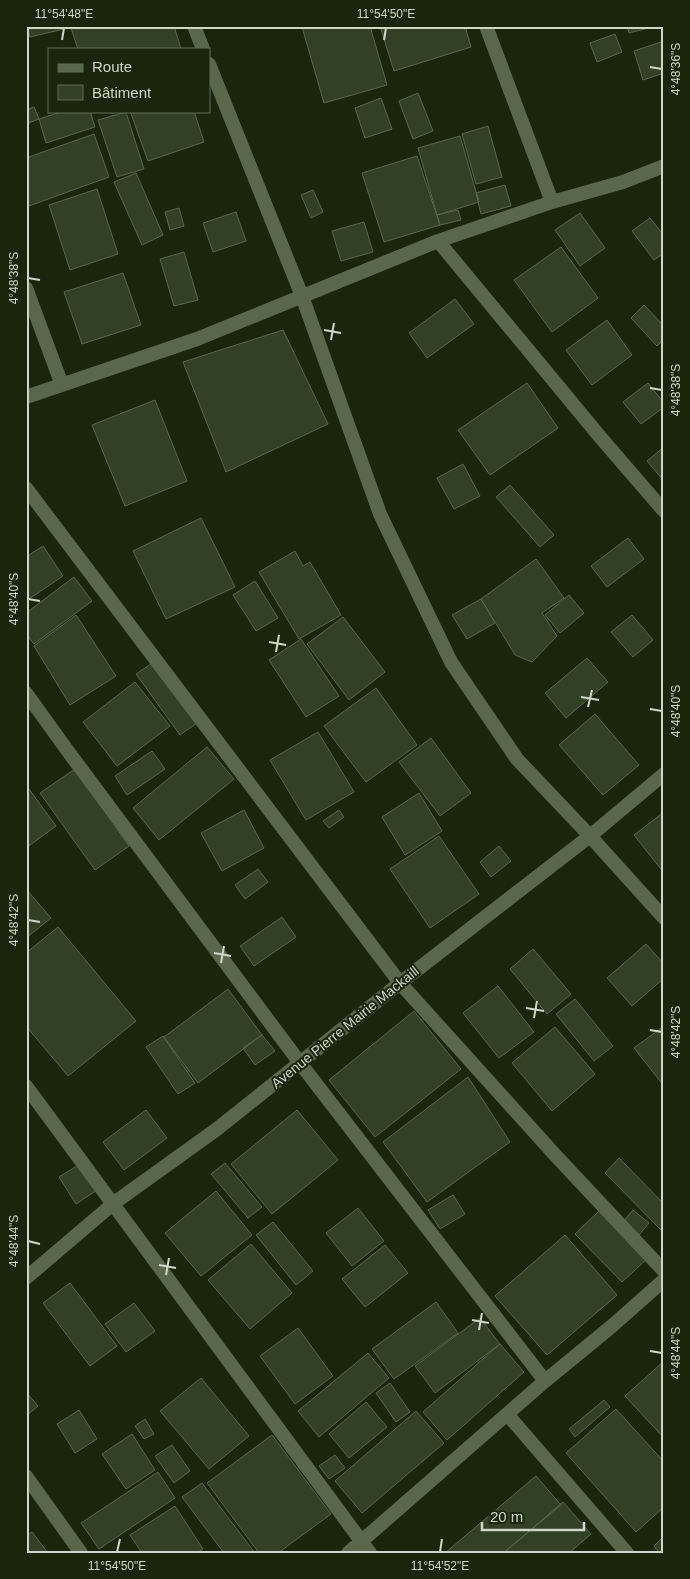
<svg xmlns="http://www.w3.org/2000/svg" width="690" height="1579" font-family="Helvetica,sans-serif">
  <rect width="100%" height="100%" fill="#19260c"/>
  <path fill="#324025" stroke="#59684b" d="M 27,26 L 64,26 L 64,29 L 30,37 Z
    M 76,26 L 174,26 L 181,49 L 78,49 L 71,28 Z
    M 304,26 L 370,26 L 387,85 L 324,103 L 302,27 Z
    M 380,26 L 465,26 L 471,47 L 394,71 Z
    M 627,26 L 656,26 L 629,33 Z
    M 615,34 L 622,52 L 597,62 L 590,43 Z
    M 661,42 L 664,49 L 664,73 L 643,80 L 634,51 Z
    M 418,93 L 433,131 L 413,139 L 399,101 Z
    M 381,98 L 392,129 L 365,138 L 355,108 Z
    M 34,107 L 39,119 L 26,124 L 26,110 Z
    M 64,111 L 90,111 L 95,127 L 46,143 L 39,119 Z
    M 130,111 L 194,111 L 204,142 L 148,161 Z
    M 126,112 L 144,169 L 117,177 L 98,120 Z
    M 488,126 L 502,177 L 476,184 L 462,134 Z
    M 94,134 L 109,177 L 26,207 L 26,158 Z
    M 460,136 L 479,202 L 437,215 L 418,148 Z
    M 417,156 L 440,225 L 384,242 L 362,173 Z
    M 136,173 L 163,235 L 142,245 L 114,182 Z
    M 505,185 L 511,206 L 481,214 L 476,193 Z
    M 97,189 L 118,254 L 70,270 L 49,205 Z
    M 313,190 L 323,212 L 311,218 L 301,195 Z
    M 179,208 L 184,226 L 170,230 L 165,212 Z
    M 458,210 L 461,220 L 440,225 L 437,215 Z
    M 236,212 L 246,241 L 213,252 L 203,223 Z
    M 580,213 L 605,248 L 580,266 L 555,230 Z
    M 650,218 L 664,236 L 664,253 L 654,260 L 632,231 Z
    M 364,222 L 373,252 L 341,261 L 332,231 Z
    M 561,247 L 598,298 L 552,332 L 514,280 Z
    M 184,252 L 198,300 L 174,306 L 160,259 Z
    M 123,273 L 141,325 L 82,344 L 64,292 Z
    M 455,299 L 474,324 L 427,358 L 409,333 Z
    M 644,305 L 664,326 L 664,339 L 657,346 L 631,318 Z
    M 607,320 L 632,355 L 592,385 L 566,350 Z
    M 283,330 L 328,424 L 226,472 L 183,362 Z
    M 527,383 L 558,428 L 490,475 L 458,430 Z
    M 648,383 L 664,403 L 664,407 L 641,424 L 623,402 Z
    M 155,400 L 187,481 L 125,506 L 92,425 Z
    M 664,447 L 664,481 L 647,461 Z
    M 463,464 L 480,496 L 454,509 L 437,478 Z
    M 510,485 L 554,535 L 540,547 L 496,497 Z
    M 201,518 L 235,587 L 166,619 L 133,551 Z
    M 628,538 L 644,559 L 607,587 L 591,566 Z
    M 43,546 L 63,576 L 26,601 L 26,557 Z
    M 295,551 L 303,566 L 310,562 L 341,615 L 299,639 L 259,572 Z
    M 536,559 L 564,598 L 542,613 L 557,636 L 532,662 L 515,655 L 481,599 Z
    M 74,577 L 92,601 L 34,644 L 26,634 L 26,613 Z
    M 255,581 L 278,618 L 256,631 L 233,595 Z
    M 569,595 L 584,613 L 560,633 L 545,615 Z
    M 481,599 L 495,623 L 467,639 L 452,615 Z
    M 76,615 L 116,676 L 70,705 L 34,646 Z
    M 632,615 L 653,640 L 633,657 L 611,632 Z
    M 343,617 L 385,672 L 349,700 L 307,644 Z
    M 301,639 L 339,696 L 306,717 L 269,660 Z
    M 587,658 L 608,682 L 566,718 L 545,693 Z
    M 154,662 L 197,723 L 180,735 L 136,674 Z
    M 135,682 L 170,726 L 117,766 L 83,722 Z
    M 376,688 L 417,745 L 366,782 L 324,726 Z
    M 595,714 L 639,765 L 603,795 L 559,745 Z
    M 318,732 L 354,792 L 306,820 L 270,760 Z
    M 431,738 L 471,793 L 440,816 L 399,762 Z
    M 207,747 L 234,779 L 159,840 L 133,808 Z
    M 152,751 L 165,769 L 127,795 L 115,776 Z
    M 75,769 L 129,846 L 95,870 L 40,793 Z
    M 26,785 L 56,826 L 26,848 Z
    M 419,793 L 442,831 L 405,855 L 382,817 Z
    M 244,810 L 264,848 L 222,871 L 201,833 Z
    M 339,810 L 344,817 L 329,828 L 323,821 Z
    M 664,812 L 664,873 L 634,835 Z
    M 439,836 L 479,894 L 430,928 L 390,869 Z
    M 499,846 L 511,861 L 491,877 L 480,862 Z
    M 258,869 L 268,882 L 245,899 L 235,885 Z
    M 26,889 L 51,918 L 26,938 Z
    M 282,917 L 296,937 L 254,966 L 240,946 Z
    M 58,927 L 136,1021 L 68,1076 L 26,1026 L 26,953 Z
    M 646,944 L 664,964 L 664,978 L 632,1006 L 607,978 Z
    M 533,949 L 571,994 L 547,1014 L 510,969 Z
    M 498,986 L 534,1032 L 499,1058 L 463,1013 Z
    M 228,989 L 262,1035 L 198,1083 L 164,1037 Z
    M 575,999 L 613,1046 L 594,1061 L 556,1014 Z
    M 414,1011 L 461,1069 L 375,1137 L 329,1080 Z
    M 664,1026 L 664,1086 L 634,1048 Z
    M 555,1027 L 595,1074 L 552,1111 L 512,1063 Z
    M 262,1035 L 275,1051 L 255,1065 L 243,1048 Z
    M 163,1036 L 195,1083 L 178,1094 L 146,1047 Z
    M 468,1077 L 510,1142 L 427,1202 L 383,1142 Z
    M 146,1110 L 167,1138 L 124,1170 L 103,1142 Z
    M 297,1110 L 338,1160 L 272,1214 L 231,1164 Z
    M 619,1158 L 664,1204 L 664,1233 L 605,1173 Z
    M 225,1163 L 262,1207 L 248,1218 L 211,1174 Z
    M 80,1164 L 97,1190 L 76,1204 L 59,1177 Z
    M 216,1191 L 252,1235 L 201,1276 L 165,1233 Z
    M 453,1195 L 465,1214 L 440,1229 L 428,1210 Z
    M 358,1208 L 384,1241 L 352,1266 L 326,1233 Z
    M 600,1210 L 647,1259 L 622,1282 L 575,1234 Z
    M 633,1210 L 649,1223 L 639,1235 L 623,1222 Z
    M 273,1222 L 313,1271 L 296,1285 L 256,1235 Z
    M 565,1235 L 617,1295 L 547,1355 L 495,1296 Z
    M 251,1244 L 292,1293 L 250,1329 L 208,1280 Z
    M 385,1245 L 408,1273 L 365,1307 L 342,1279 Z
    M 70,1283 L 117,1346 L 90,1366 L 43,1303 Z
    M 436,1302 L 458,1333 L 394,1379 L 372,1349 Z
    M 134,1303 L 155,1331 L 126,1352 L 105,1324 Z
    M 480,1318 L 500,1344 L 435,1393 L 415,1366 Z
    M 298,1328 L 333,1376 L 295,1404 L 260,1356 Z
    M 500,1344 L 524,1372 L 447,1440 L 423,1412 Z
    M 368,1353 L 389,1378 L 319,1437 L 298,1411 Z
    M 664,1361 L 664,1438 L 625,1396 Z
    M 201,1378 L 249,1436 L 209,1469 L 160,1411 Z
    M 390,1383 L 410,1412 L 396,1422 L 376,1393 Z
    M 26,1392 L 38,1406 L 26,1416 Z
    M 604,1400 L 610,1407 L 575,1437 L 569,1429 Z
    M 366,1402 L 387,1427 L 349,1458 L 329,1434 Z
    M 616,1409 L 664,1462 L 664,1507 L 636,1532 L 566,1453 Z
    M 79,1410 L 97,1439 L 75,1453 L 57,1424 Z
    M 416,1411 L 444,1443 L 362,1513 L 335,1481 Z
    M 145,1419 L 154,1434 L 144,1439 L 135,1426 Z
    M 132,1434 L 155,1470 L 126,1489 L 102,1454 Z
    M 272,1435 L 331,1514 L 278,1553 L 259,1553 L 207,1483 Z
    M 172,1445 L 190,1471 L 174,1483 L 155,1456 Z
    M 335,1455 L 345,1468 L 329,1479 L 319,1466 Z
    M 158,1472 L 175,1498 L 99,1549 L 81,1523 Z
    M 536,1476 L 561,1505 L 503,1553 L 445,1553 Z
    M 202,1483 L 255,1553 L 224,1553 L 182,1497 Z
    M 563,1502 L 591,1534 L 569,1553 L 504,1553 Z
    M 175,1506 L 203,1549 L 197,1553 L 142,1553 L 130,1535 Z
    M 32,1532 L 48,1553 L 26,1553 L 26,1536 Z
    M 664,1536 L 664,1553 L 660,1553 L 654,1546 Z"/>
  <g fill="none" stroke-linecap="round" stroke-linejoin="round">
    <path stroke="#59684b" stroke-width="14" d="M 194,26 L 203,49
      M 486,26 L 552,202
      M 209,64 L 302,296 L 380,514 L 451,662 L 517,759 L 590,836 L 664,918
      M 438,241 L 601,438 L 664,511
      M 26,288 L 62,385
      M 26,397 L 197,339 L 438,241 L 552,202 L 623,182 L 664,166
      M 26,488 L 400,983 L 556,1156 L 664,1271
      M 26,693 L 67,750 L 300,1063 L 545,1381
      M 26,1086 L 370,1553
      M 26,1278 L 114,1203 L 217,1129 L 400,983 L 590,836 L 664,774
      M 507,1414 L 627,1553
      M 26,1476 L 81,1553
      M 348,1553 L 545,1381 L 612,1326 L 664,1280"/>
  </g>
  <path fill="none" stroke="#ced7c6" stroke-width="2" d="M 62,40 L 64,28M 384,40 L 386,28M 650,67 L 662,69M 28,278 L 40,280M 324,330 L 341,333M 331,340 L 334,323M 650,388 L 662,390M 28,599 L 40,601M 269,642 L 286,645M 276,652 L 279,635M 581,697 L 599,700M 588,707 L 592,690M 650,709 L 662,711M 28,920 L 40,922M 214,953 L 231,956M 221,963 L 224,946M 526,1008 L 544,1011M 534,1018 L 537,1001M 650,1030 L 662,1032M 28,1241 L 40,1244M 159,1265 L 176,1268M 166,1275 L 169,1258M 472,1320 L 489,1323M 479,1330 L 482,1313M 650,1351 L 662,1353M 117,1552 L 120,1539M 440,1552 L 442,1539"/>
  <g text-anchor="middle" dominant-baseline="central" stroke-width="4" stroke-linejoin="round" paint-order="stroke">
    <g font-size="14" fill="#ced7c6" stroke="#19260c">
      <text transform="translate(345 1027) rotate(-39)">Avenue Pierre Mairie Mackaill</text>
    </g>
  </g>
  <rect width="690" height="1579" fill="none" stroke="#19260c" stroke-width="55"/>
  <rect x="48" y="48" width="162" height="65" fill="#19260c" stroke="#616d56"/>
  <rect x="58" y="64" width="25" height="8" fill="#59684b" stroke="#616d56"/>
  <text x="92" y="72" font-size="15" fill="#ced7c6">Route</text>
  <rect x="58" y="85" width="25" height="15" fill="#324025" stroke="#616d56"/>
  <text x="92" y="98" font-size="15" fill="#ced7c6">Bâtiment</text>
  <path d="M482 1522v8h102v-8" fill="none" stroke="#ced7c6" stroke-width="2.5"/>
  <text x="490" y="1522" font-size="15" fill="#ced7c6" stroke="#19260c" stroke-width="4" paint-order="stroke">20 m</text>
  <rect x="28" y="28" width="634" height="1524" fill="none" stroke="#ced7c6" stroke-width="2"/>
  <g font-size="12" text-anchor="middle" fill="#ced7c6">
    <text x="64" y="18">11°54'48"E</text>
    <text x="386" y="18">11°54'50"E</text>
    <text transform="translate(676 69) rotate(-90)" y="4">4°48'36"S</text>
    <text transform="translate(14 278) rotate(-90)" y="4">4°48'38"S</text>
    <text transform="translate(676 390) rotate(-90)" y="4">4°48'38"S</text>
    <text transform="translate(14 599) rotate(-90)" y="4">4°48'40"S</text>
    <text transform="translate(676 711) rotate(-90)" y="4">4°48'40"S</text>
    <text transform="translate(14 920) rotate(-90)" y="4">4°48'42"S</text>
    <text transform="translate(676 1032) rotate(-90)" y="4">4°48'42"S</text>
    <text transform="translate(14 1241) rotate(-90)" y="4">4°48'44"S</text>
    <text transform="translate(676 1353) rotate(-90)" y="4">4°48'44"S</text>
    <text x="117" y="1570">11°54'50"E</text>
    <text x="440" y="1570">11°54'52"E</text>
  </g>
</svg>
